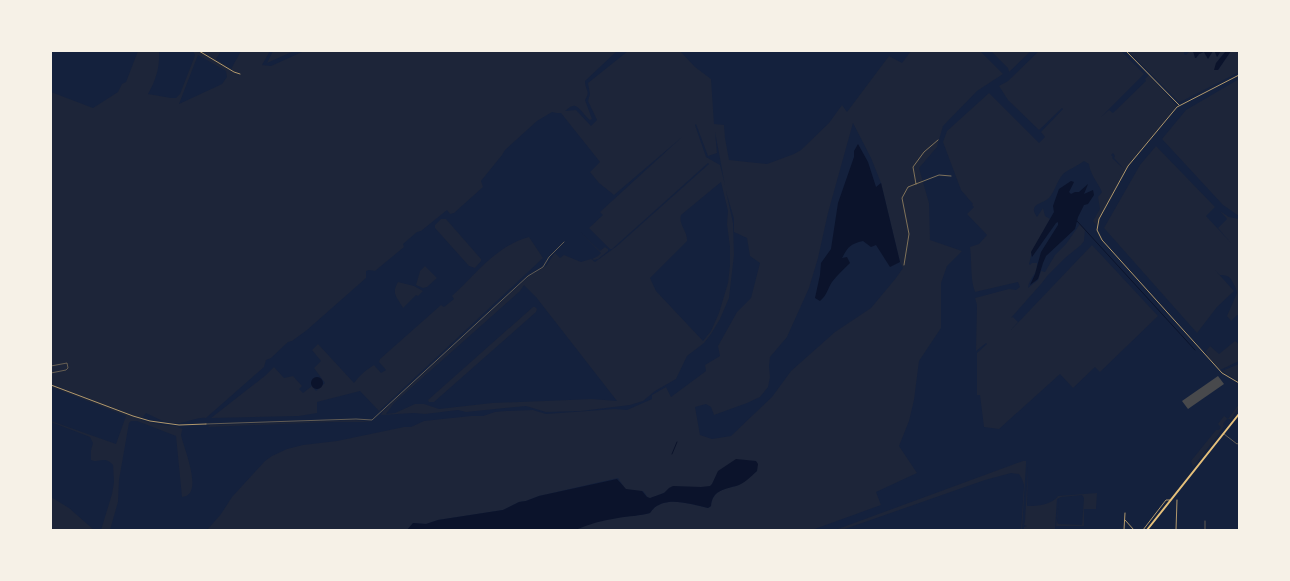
<svg xmlns="http://www.w3.org/2000/svg" width="1290" height="581" font-family="Poppins,sans-serif">
  <rect width="100%" height="100%" fill="#14213d"/>
  <path fill="#1d2539" fill-rule="evenodd" d="M 138,51 L 159,51 C 160,67 156,80 148,94 L 171,98 L 176,98 L 180,94 L 194,58 L 195,55 L 193,51 L 221,51 L 216,59 L 231,69 L 241,51 L 270,51 L 262,65 L 271,66 L 304,51 L 617,51 L 585,81 C 585,90 591,91 585,100 L 592,119 L 590,120 C 585,117 578,104 573,106 C 570,106 567,110 565,111 L 576,110 L 591,126 L 597,120 L 588,101 L 590,94 L 588,83 L 628,51 L 680,51 L 695,67 L 711,79 L 714,124 L 724,125 L 725,138 L 729,160 L 767,164 L 794,154 L 801,150 L 829,123 L 842,105 L 847,112 L 889,56 L 902,63 L 911,51 L 980,51 L 1003,74 L 977,91 L 943,126 L 937,147 L 919,168 L 929,203 L 930,240 L 962,251 L 947,266 L 941,283 L 941,328 L 919,361 L 914,400 L 909,421 L 899,446 L 917,473 L 876,492 L 881,505 L 812,530 L 574,530 C 588,524 602,519 618,517 C 629,516 639,516 650,513 C 662,494 689,504 708,508 L 711,506 C 712,491 724,489 736,486 C 744,483 751,476 757,471 L 722,469 L 709,489 L 678,487 L 649,499 L 643,491 L 627,492 L 618,478 L 539,496 L 526,501 L 519,502 L 503,510 L 438,520 L 426,524 L 413,523 L 407,530 L 207,530 L 221,514 L 232,497 L 265,461 L 272,456 L 287,449 L 303,445 L 337,441 L 404,427 L 411,427 L 424,421 L 433,420 L 471,416 L 483,416 L 495,412 L 506,411 L 533,410 L 546,414 L 615,409 L 627,410 L 652,399 L 652,395 L 666,387 L 671,397 L 706,371 L 705,365 L 720,356 L 718,346 L 737,312 L 751,298 L 760,263 L 750,256 L 747,238 L 734,232 L 734,219 L 726,191 L 733,223 L 734,255 L 729,298 L 720,319 L 711,334 L 704,343 L 687,356 L 676,379 L 655,391 L 643,401 L 630,405 L 581,411 L 546,412 L 526,406 L 466,412 L 458,410 L 425,414 L 414,413 L 381,415 L 383,411 L 529,276 L 546,266 L 554,254 L 555,253 L 560,258 L 564,255 L 581,262 L 591,259 L 595,262 L 617,246 L 709,164 L 708,163 L 612,249 L 610,249 L 589,228 L 603,215 L 600,212 L 682,137 L 614,195 L 599,183 L 590,172 L 600,162 L 561,113 L 557,113 L 552,112 L 537,121 L 505,150 L 502,155 L 481,181 L 483,187 L 454,213 L 450,214 L 447,210 L 421,231 L 417,232 L 403,244 L 404,247 L 375,271 L 369,270 L 366,271 L 366,278 L 307,330 L 292,341 L 288,342 L 271,358 L 266,360 L 264,367 L 206,418 C 199,417 193,420 185,422 C 171,426 158,419 146,413 L 141,420 L 162,425 L 177,426 L 180,428 L 183,429 L 182,430 L 181,435 C 183,446 205,496 182,497 L 176,436 L 137,421 L 131,421 L 129,423 L 119,480 L 118,502 L 110,530 L 101,530 L 112,494 L 114,482 L 113,465 C 104,455 99,464 91,460 L 91,450 L 93,443 L 90,437 L 51,422 L 51,421 L 116,444 L 126,416 L 51,387 L 51,92 L 93,108 L 118,92 L 122,84 L 126,82 ZM 198,55 L 226,71 L 227,77 L 222,84 L 179,104 ZM 853,123 L 871,158 L 881,183 L 900,262 L 903,268 L 896,278 L 871,308 L 835,332 L 791,371 L 772,397 L 731,436 L 712,439 L 700,435 L 695,407 L 706,404 L 711,407 L 714,415 L 747,403 L 760,397 L 768,387 L 770,377 L 769,366 L 770,357 L 787,337 L 809,288 L 818,258 L 828,213 ZM 696,124 L 708,156 L 717,153 L 715,132 L 725,185 L 720,165 L 706,157 L 695,125 ZM 721,182 L 728,211 L 727,224 L 730,247 L 730,265 L 728,283 L 719,313 L 711,331 L 703,341 L 656,291 L 650,278 L 687,241 C 688,232 678,224 681,215 ZM 524,285 L 536,297 L 617,401 L 592,399 L 569,400 L 492,403 L 439,409 L 424,404 L 415,404 L 395,413 L 386,414 L 394,403 L 520,291 Z
    M 273,51 L 294,51 L 267,63 Z
    M 991,51 L 1031,51 L 1009,72 L 1008,68 Z
    M 1039,51 L 1121,51 L 1144,74 L 1101,117 L 1109,110 L 1113,113 L 1146,81 L 1145,79 L 1149,75 L 1177,106 L 1125,170 L 1114,158 L 1115,156 L 1113,153 L 1111,155 L 1113,157 L 1112,158 L 1125,170 L 1096,225 L 1093,221 L 1100,209 L 1098,197 L 1102,192 C 1098,183 1090,174 1089,164 L 1084,161 C 1079,165 1066,171 1063,174 C 1057,181 1055,191 1049,198 C 1044,204 1027,203 1037,217 L 1043,208 L 1045,216 L 1050,219 L 1032,252 L 1029,264 L 1030,265 L 1032,263 L 1037,263 C 1038,275 1029,277 1028,288 L 1038,280 L 1041,271 L 1045,272 L 1055,255 L 1066,244 L 1080,224 L 1085,230 L 1084,241 L 1081,245 L 1065,258 L 1048,275 L 1041,284 L 1011,318 L 1013,317 L 1018,322 L 1011,330 L 1092,245 L 1158,316 L 1100,372 L 1095,367 L 1073,388 L 1060,374 L 999,429 L 984,427 L 980,395 L 977,395 L 977,353 L 987,344 L 986,343 L 976,351 L 977,305 L 975,298 L 1009,289 L 1016,290 L 1020,287 L 1018,282 L 975,292 C 970,278 972,262 970,247 L 979,244 L 987,235 L 967,214 L 974,207 L 972,205 L 973,204 L 961,190 L 943,142 L 947,131 L 989,93 L 1039,143 L 1045,137 L 1041,132 L 1063,109 L 1062,108 L 1039,130 L 1008,100 L 999,86 L 1008,81 Z
    M 1128,51 L 1174,51 L 1177,52 L 1178,51 L 1184,51 L 1184,54 L 1186,55 L 1190,51 L 1193,51 L 1196,58 L 1199,54 L 1204,52 L 1206,56 L 1209,56 L 1213,51 L 1215,52 L 1217,57 L 1221,51 L 1226,51 L 1219,59 L 1218,70 L 1231,51 L 1239,51 L 1239,72 L 1182,101 L 1179,102 Z
    M 1239,79 L 1239,216 L 1223,205 L 1162,139 L 1186,110 Z
    M 1156,146 L 1215,207 L 1206,216 L 1231,243 L 1218,228 L 1227,219 L 1220,211 L 1229,217 L 1239,219 L 1239,316 L 1237,315 L 1231,321 L 1227,316 L 1237,293 C 1237,289 1232,281 1230,278 C 1227,275 1223,275 1220,275 L 1215,270 L 1234,291 L 1217,307 L 1197,333 L 1104,228 L 1140,165 Z
    M 441,219 L 446,219 L 481,259 L 481,261 L 475,268 L 469,266 L 435,228 L 435,225 Z
    M 579,231 L 600,251 L 605,247 L 608,249 L 608,251 L 598,259 L 594,260 L 592,259 L 598,256 L 601,253 Z
    M 529,237 L 543,258 L 379,411 L 360,391 L 317,402 L 317,413 L 299,416 L 211,418 L 266,375 L 274,367 L 284,378 L 293,376 L 302,386 L 299,389 L 303,393 L 312,386 L 316,391 L 325,383 L 314,368 L 321,361 L 312,350 L 318,344 L 354,383 C 358,377 367,369 374,365 L 381,373 L 386,370 L 379,362 L 380,359 L 441,305 L 444,307 L 454,299 L 452,296 C 476,274 496,246 529,237 Z
    M 425,266 L 437,278 L 427,287 L 423,288 L 416,285 L 420,271 Z
    M 398,282 L 414,286 L 423,291 L 418,296 L 416,295 L 403,308 C 397,297 391,294 398,282 Z
    M 533,307 L 535,307 L 537,309 L 536,312 L 434,402 L 429,402 L 428,400 Z
    M 1235,341 L 1239,344 L 1239,361 L 1220,370 L 1207,355 L 1206,351 L 1210,346 L 1219,354 Z
    M 1239,364 L 1239,382 L 1222,371 Z
    M 1239,404 L 1239,407 L 1231,419 L 1227,419 L 1223,424 L 1224,426 L 1219,434 L 1193,467 L 1191,461 L 1216,430 L 1219,430 L 1221,427 L 1218,424 L 1224,416 L 1228,419 Z
    M 355,420 L 373,422 L 333,422 L 208,427 L 210,425 Z
    M 1023,461 L 1026,461 L 1026,464 L 1022,530 L 1021,530 L 1024,485 L 1022,479 L 1019,474 L 1011,473 L 985,480 L 842,530 L 835,530 Z
    M 1028,467 L 1027,506 C 1037,506 1052,505 1058,496 L 1097,493 L 1096,509 L 1084,509 L 1084,526 L 1056,526 L 1059,499 L 1057,521 L 1058,524 L 1082,525 L 1084,498 L 1082,495 L 1061,497 L 1057,499 L 1055,530 L 1024,530 L 1024,527 L 1027,526 L 1024,525 L 1025,521 Z
    M 51,497 L 69,508 L 94,530 L 51,530 Z"/>
  <path fill="#0b132b" d="M 1193,51 L 1221,51 L 1217,57 L 1215,52 L 1213,51 L 1208,59 L 1204,52 L 1199,54 L 1196,58 L 1195,58 Z
    M 1226,51 L 1231,51 L 1218,70 L 1214,70 L 1216,63 Z
    M 858,144 L 868,162 L 876,187 L 881,183 L 900,262 L 890,267 L 876,245 L 871,247 L 863,241 C 850,244 848,247 842,258 L 847,257 L 850,263 C 844,269 837,275 832,282 C 827,290 827,295 820,301 L 815,298 L 820,275 L 821,263 L 831,249 L 838,203 L 854,157 L 854,151 Z
    M 1071,181 L 1074,182 L 1069,192 L 1071,194 L 1075,192 L 1079,192 L 1088,184 L 1084,194 L 1093,190 L 1094,195 L 1088,204 L 1084,205 L 1078,217 L 1075,229 L 1046,256 L 1043,263 L 1038,279 L 1030,285 L 1035,274 L 1041,252 L 1058,225 L 1058,222 L 1056,223 L 1032,257 L 1031,252 L 1054,212 L 1053,206 L 1059,189 Z
    M311 383a6 6 0 1 1 12 0a6 6 0 1 1-12 0Z
    M 736,459 L 756,461 L 758,464 L 757,471 C 751,476 744,484 736,486 C 724,489 712,491 711,506 L 708,508 C 690,504 662,494 650,513 C 639,516 629,516 618,518 C 603,520 589,524 575,530 L 407,530 L 413,523 L 426,524 L 438,520 L 503,510 L 519,502 L 526,501 L 539,496 L 617,479 L 626,489 L 642,491 L 647,497 L 650,498 L 664,493 L 669,488 L 673,486 L 701,487 L 710,486 L 712,484 L 718,471 Z"/>
  <g fill="none" stroke-linecap="round" stroke-linejoin="round">
    <path stroke="#0b132b" stroke-width="1" d="M 1077,221 L 1195,350
      M 672,454 L 677,442"/>
  </g>
  <path fill="#48494c" d="M 1218,376 L 1224,384 L 1188,409 L 1182,401 Z"/>
  <g fill="none" stroke-linecap="round" stroke-linejoin="round">
    <path stroke="#e5c07b" stroke-width="0.5" d="M 916,184 L 913,167 L 924,152 L 938,140
      M 904,265 L 909,234 L 902,198 L 908,187 L 939,175 L 951,176"/>
    <path stroke="#b1986c" stroke-width="0.5" d="M 51,366 L 67,363 L 68,368 L 66,370 L 51,373
      M 206,424 L 356,419 L 372,420 L 528,276 L 543,267 L 549,257 L 564,242
      M 1224,434 L 1237,444 L 1239,443
      M 1205,530 L 1205,521"/>
    <path stroke="#b1986c" stroke-width="1" d="M 199,51 L 234,72 L 240,74
      M 1126,51 L 1179,105
      M 1239,75 L 1177,107 L 1128,166 L 1099,219 L 1097,230 L 1102,240 L 1222,373 L 1239,383
      M 51,385 L 133,416 L 150,421 L 179,425 L 206,424
      M 1125,520 L 1134,530
      M 1124,530 L 1125,513
      M 1143,530 L 1166,500 L 1170,500
      M 1176,530 L 1177,500"/>
    <path stroke="#e5c07b" stroke-width="2" d="M 1147,530 L 1239,414"/>
  </g>
  <rect width="1290" height="581" fill="none" stroke="#f6f1e7" stroke-width="104"/>
</svg>
